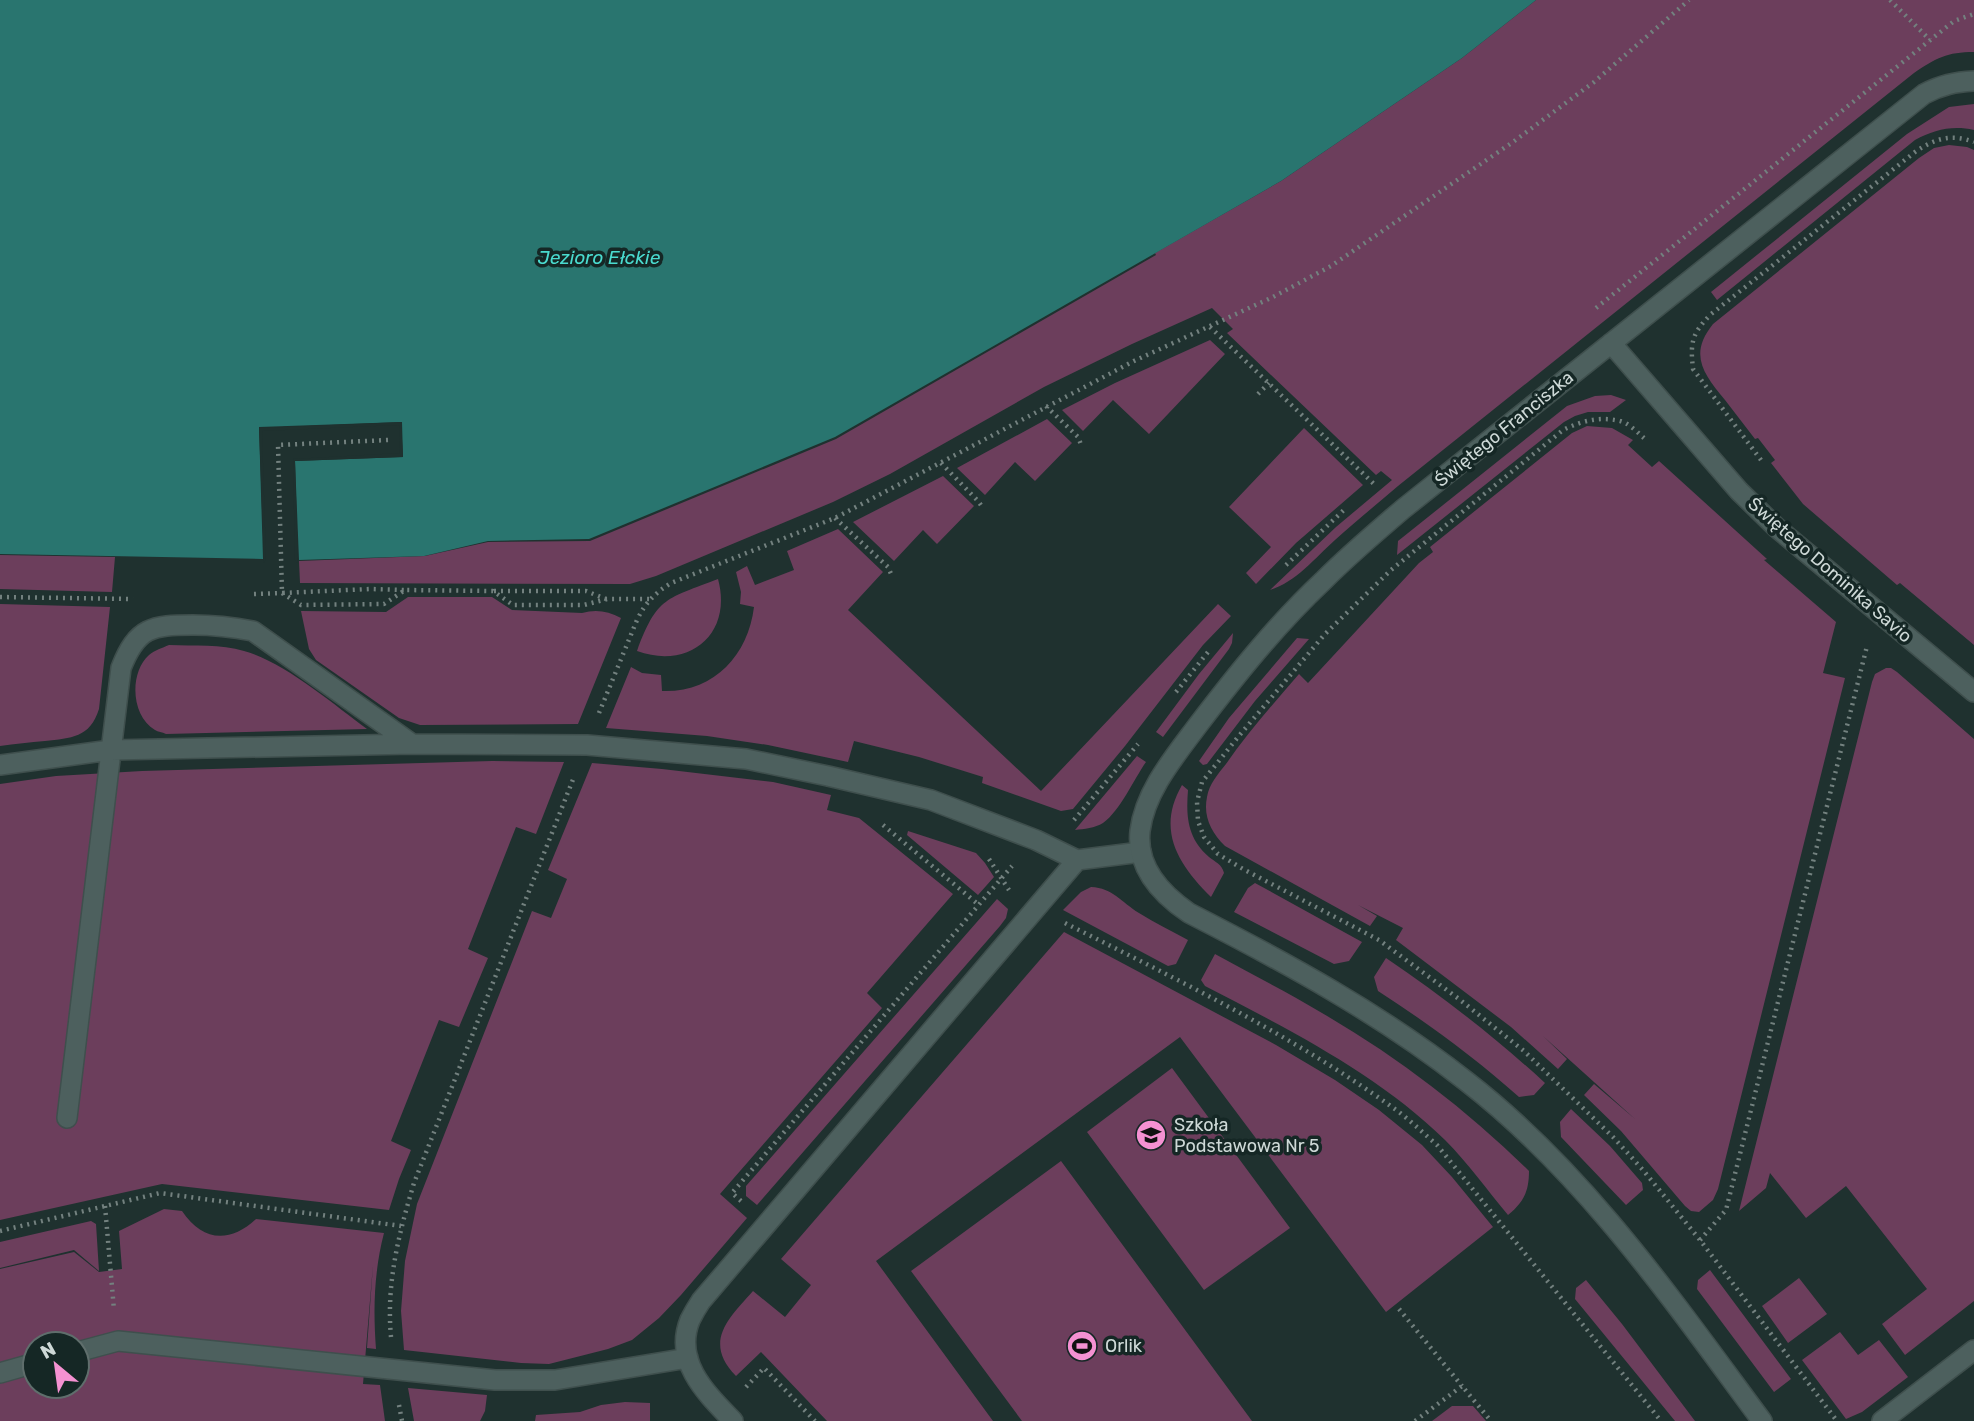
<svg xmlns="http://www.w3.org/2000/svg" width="1974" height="1421" font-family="Rubik,sans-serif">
  <rect width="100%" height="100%" fill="#1f312f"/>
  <path fill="#6c3e5c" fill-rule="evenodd" d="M 1536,0 L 1974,0 L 1974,52 C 1947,52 1936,58 1914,73 L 1398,486 C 1377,504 1355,522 1335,540 C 1315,558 1296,582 1270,590 L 1336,527 L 1392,480 L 1381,471 L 1376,475 L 1227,333 L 1233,329 L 1212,308 L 1132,344 L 1044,387 L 890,474 L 833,502 L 656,576 L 630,584 L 300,583 L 299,561 L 425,556 L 488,542 L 590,541 L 836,439 L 1156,255 L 1155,253 L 1281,181 L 1462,58 Z
    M 1974,104 L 1974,130 C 1952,125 1934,130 1915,140 L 1717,300 L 1711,292 L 1907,134 L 1949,107 Z
    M 1949,145 L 1967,147 L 1974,150 L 1974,645 L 1900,583 L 1897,585 L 1803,504 L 1771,463 L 1775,460 L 1758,438 L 1755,439 C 1745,426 1735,413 1725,400 C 1704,374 1688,355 1713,324 L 1919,158 L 1934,148 Z
    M 1210,340 L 1225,354 L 1149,434 L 1113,400 L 1083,431 L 1062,410 L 1115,383 Z
    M 1611,395 L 1626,400 L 1610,412 L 1588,412 L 1575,416 L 1564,422 L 1397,555 L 1398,541 L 1567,406 L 1595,396 Z
    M 1047,419 L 1072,443 L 1035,481 L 1015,462 L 985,495 L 957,468 Z
    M 1587,426 L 1612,428 L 1633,440 L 1628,445 L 1652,467 L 1659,461 L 1767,559 L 1764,560 L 1836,622 L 1823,673 L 1845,678 L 1718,1189 L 1713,1200 L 1699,1212 L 1691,1211 L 1685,1206 L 1621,1131 L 1584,1095 L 1594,1084 L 1635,1119 L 1543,1036 L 1567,1059 L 1558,1069 L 1511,1027 L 1396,940 L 1403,928 L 1358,905 L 1377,916 L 1370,926 L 1225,846 C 1211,832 1203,816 1207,797 C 1209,784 1218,774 1226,764 C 1248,732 1274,703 1299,674 L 1308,683 L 1419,563 L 1433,552 L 1430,547 L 1572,433 Z
    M 1304,428 L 1363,485 L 1296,543 L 1256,584 L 1246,573 L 1271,547 L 1229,507 Z
    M 943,476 L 974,506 L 937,544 L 923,530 L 894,561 L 853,522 Z
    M 838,529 L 883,572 L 848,610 L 1041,791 L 1218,604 L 1231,616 L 1203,645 L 1125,746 L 1073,809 L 1061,811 L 982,783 L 983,777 L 919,757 L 854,741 L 848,762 L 768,745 L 707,736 L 606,728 L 631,667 L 642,673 L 661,675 L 662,691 C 713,693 748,656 754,607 L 740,604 L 741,592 L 736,572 L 747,566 L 755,585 L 794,570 L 787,551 Z
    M 0,555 L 115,557 L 112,592 L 0,589 Z
    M 718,579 C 733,634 689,670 637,651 C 657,596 667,599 718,579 Z
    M 408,597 L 492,597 L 512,610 L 582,613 C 596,609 608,611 621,618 L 578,724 L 420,725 L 399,718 L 316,660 L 309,649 L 301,611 L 386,612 Z
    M 0,604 L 110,607 L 99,709 C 90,738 71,738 45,741 C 30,742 15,744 0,746 Z
    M 1233,633 L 1232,643 L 1229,649 L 1163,737 L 1156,732 L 1199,674 Z
    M 1297,638 L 1309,639 L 1255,701 L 1207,764 L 1203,765 L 1199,761 L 1229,718 Z
    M 169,645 C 194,646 221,644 244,651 C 284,662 333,704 367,729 L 166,734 C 162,732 158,732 155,730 C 131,716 129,673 149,655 C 155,650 162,648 169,645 Z
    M 1886,668 L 1891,668 L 1897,672 L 1974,739 L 1974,1301 L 1905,1355 L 1882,1324 L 1927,1289 L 1846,1186 L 1806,1218 L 1770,1173 L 1766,1188 L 1739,1211 L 1872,682 L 1875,674 Z
    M 1137,756 L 1146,762 C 1134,779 1120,811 1103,823 C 1095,828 1084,829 1075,830 Z
    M 492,761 L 564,762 L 536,834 L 516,827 L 468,949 L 488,958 L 459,1027 L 439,1020 L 391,1141 L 411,1150 L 399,1179 L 389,1210 L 162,1184 L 0,1220 L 0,784 L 56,776 L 142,771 Z
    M 592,763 L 662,769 L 773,782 L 831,795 L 827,810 L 859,818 L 953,894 L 867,993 L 882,1008 L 720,1194 L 747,1218 L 681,1295 L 659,1318 L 632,1340 L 608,1349 L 549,1364 L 521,1363 L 404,1350 L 401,1311 L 405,1261 L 417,1204 L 532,911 L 551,918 L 567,879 L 548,870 Z
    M 1182,785 L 1188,790 C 1186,816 1187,838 1209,857 C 1215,862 1222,864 1224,873 L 1211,897 C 1178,864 1156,830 1182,785 Z
    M 908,831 L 976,853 L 985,863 L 994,877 L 978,895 L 907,835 Z
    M 1255,883 L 1362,942 L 1349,961 L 1334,964 L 1234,912 L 1248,888 Z
    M 1091,887 C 1113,888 1121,902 1139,913 C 1155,923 1172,931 1188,940 L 1176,964 L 1168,966 L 1063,910 L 1081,892 Z
    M 997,899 L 1008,909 L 1006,918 L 1000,926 L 757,1205 L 746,1196 L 746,1186 Z
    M 1064,932 L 1276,1045 L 1335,1080 L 1379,1110 L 1422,1145 L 1452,1177 L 1493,1227 L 1386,1312 L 1180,1037 L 876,1261 L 993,1421 L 827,1421 L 761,1352 L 736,1376 C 703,1342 728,1319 753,1291 L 785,1317 L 811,1285 L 781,1259 Z
    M 1215,954 C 1251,974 1287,992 1322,1013 C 1398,1057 1467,1110 1529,1171 C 1529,1191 1524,1202 1508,1215 C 1487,1190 1468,1163 1445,1140 C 1378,1074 1288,1029 1205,986 L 1201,980 Z
    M 1386,958 C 1442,996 1495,1037 1545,1083 L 1534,1095 L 1519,1097 C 1474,1057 1429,1024 1378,991 L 1374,977 Z
    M 1172,1068 L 1290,1228 L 1204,1290 L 1087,1132 Z
    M 1571,1109 L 1610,1146 L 1642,1183 L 1643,1190 L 1626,1205 L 1561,1137 L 1560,1122 Z
    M 1061,1161 L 1252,1421 L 1022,1421 L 911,1271 Z
    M 164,1209 L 182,1211 C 202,1241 229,1244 256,1219 L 384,1233 C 374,1272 373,1309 376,1349 L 367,1348 L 373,1265 L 363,1384 L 380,1385 L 385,1421 L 0,1421 L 0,1269 L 74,1252 L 99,1272 L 122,1269 L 119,1231 ZM 35,1344 L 77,1344 L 77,1386 L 35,1386 Z
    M 91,1221 L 96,1224 L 99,1271 L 74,1250 L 0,1268 L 0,1242 Z
    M 1710,1270 L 1791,1379 L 1774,1392 L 1697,1289 L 1698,1280 Z
    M 1799,1278 L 1827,1314 L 1788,1343 L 1762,1306 Z
    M 1586,1280 L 1622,1324 L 1695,1421 L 1675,1421 L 1575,1299 L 1576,1288 Z
    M 1840,1332 L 1858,1355 L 1879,1340 L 1908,1377 L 1862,1412 L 1846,1419 L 1802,1360 Z
    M 408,1388 L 487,1395 L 485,1411 L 480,1421 L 414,1421 Z
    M 625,1402 L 650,1403 L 650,1421 L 535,1421 L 536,1415 L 580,1412 L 601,1405 Z
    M 1452,1406 L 1473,1406 L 1486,1421 L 1432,1421 Z"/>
  <path fill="#29756f" d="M 0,0 L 1536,0 L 1462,58 L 1281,181 L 835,437 L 589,539 L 488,541 L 424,556 L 299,560 L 295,461 L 403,457 L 402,422 L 259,427 L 263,559 L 0,554 Z"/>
  <path fill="#1f312f" d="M 401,422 L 403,457 L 295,461 L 298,564 L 295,560 L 293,459 L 400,453 L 399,425 L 262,431 L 266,559 L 264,563 L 259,428 Z"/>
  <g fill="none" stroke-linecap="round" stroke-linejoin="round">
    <g stroke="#3f4f4d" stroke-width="22">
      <path id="service" d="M 0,765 L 111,750 L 412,744 L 587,745 L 746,759 L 828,776 L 931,800 L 1036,840 L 1077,860 L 1141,852
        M 67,1118 L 121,668 C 137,627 152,625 193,625 C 214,625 232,627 253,631 L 412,744
        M 77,1352 L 118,1341 L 495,1380 L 555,1380 L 688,1358
        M 0,1373 L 35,1363
        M 733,1421 C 707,1394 673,1362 690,1320 C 693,1314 697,1307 701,1301 L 1077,860"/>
    </g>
    <g stroke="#3f4f4d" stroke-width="22">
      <path id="minor" d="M 1611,343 L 1739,491 L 1777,528 L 1974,692
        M 1762,1421 C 1673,1301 1585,1173 1466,1081 C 1381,1014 1285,962 1189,913 C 1161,894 1136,868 1140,831 C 1145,791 1175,756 1198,725 C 1237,674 1277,624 1324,580 C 1349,555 1376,532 1403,509 L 1924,94 C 1941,85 1955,82 1974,81
        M 1882,1421 L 1974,1350"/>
    </g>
    <path stroke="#73817f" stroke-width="4.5" stroke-dasharray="2 5" stroke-linecap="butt" d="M 1890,0 L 1930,40
      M 1596,308 L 1954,21 L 1974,14
      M 1210,327 L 1375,485
      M 1258,394 L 1269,383
      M 1046,406 L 1078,437 L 1082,447
      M 1644,438 C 1637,432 1629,423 1620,421 C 1600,416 1581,421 1563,430 L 1391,570 L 1325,634 L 1238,737 L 1202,782 L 1197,802 L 1198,821 L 1204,837 L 1218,854 L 1243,869 L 1379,940 L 1459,999 L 1524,1051 L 1614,1138 L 1643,1170 L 1700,1240 L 1837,1421
      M 388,440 L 278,445 L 282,593 L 370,589 L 404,590
      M 1761,460 L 1693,369 C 1690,342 1692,334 1710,315 L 1915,152 C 1934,139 1951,133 1974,142
      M 941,463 L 978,501 L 983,508
      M 835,518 L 888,567 L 892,576
      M 1286,565 L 1346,508
      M 494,591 L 586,591 L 606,599
      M 254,594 L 282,593 L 301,605 L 384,604 L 405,590 L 493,591 L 513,605 L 584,605 L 607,599 L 649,599
      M 0,597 L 133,599
      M 1176,692 L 1208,652
      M 599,713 L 637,620 C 645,603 655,593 671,583 L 835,518 L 1134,361 L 1273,297 L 1331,266 L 1513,142 L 1594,82 L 1689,0
      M 1074,820 L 1138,744
      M 883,825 L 979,905
      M 989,859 L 1009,890
      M 1065,923 C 1176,979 1290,1034 1392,1107 C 1408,1118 1422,1132 1437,1145 L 1661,1421
      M 741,1201 L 732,1193 L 1012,866
      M 105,1206 L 114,1310
      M 0,1231 L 160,1193 L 401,1226
      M 1700,1240 L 1726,1210 L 1867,646
      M 1399,1309 L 1462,1386
      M 391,1337 C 386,1283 399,1233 414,1183 L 574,777
      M 746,1387 L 764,1368 L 815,1421
      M 399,1405 L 402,1421
      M 1415,1421 L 1462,1386 L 1491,1421"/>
    <use href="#service" stroke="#4d605e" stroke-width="19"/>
    <use href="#minor" stroke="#4d605e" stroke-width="19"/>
  </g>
  <defs>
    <g id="school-disc" transform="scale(1.575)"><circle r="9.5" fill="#f591d2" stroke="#152725"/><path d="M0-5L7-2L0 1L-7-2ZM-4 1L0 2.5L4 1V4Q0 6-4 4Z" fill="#111"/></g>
    <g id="stadium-disc" transform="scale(1.575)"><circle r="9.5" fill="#f591d2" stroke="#152725"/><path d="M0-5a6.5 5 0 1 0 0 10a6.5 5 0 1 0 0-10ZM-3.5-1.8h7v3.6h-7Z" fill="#111"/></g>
  </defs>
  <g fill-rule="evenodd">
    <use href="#school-disc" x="1151" y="1135"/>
    <use href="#stadium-disc" x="1082" y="1346"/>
  </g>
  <g text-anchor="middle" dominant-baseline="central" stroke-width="7" stroke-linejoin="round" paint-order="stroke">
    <g font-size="18" fill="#ced9d7" stroke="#152725">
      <text transform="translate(1504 429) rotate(-39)">Świętego Franciszka</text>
      <text transform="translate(1830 570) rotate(41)">Świętego Dominika Savio</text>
    </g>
    <g font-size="18" fill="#ced9d7" stroke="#152725" text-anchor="start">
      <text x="1174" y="1125">Szkoła<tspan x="1174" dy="21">Podstawowa Nr 5</tspan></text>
      <text x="1105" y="1346">Orlik</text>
    </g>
    <g font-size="19" font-style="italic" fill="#4adbcf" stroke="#152725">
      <text x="599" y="257">Jezioro Ełckie</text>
    </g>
  </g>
  <g transform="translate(56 1365) rotate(331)"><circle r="33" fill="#152725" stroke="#5f6e6c" stroke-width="2"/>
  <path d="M0-5L12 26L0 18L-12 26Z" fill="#f591d2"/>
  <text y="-10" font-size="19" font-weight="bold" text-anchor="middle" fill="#ced9d7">N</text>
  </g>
</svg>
